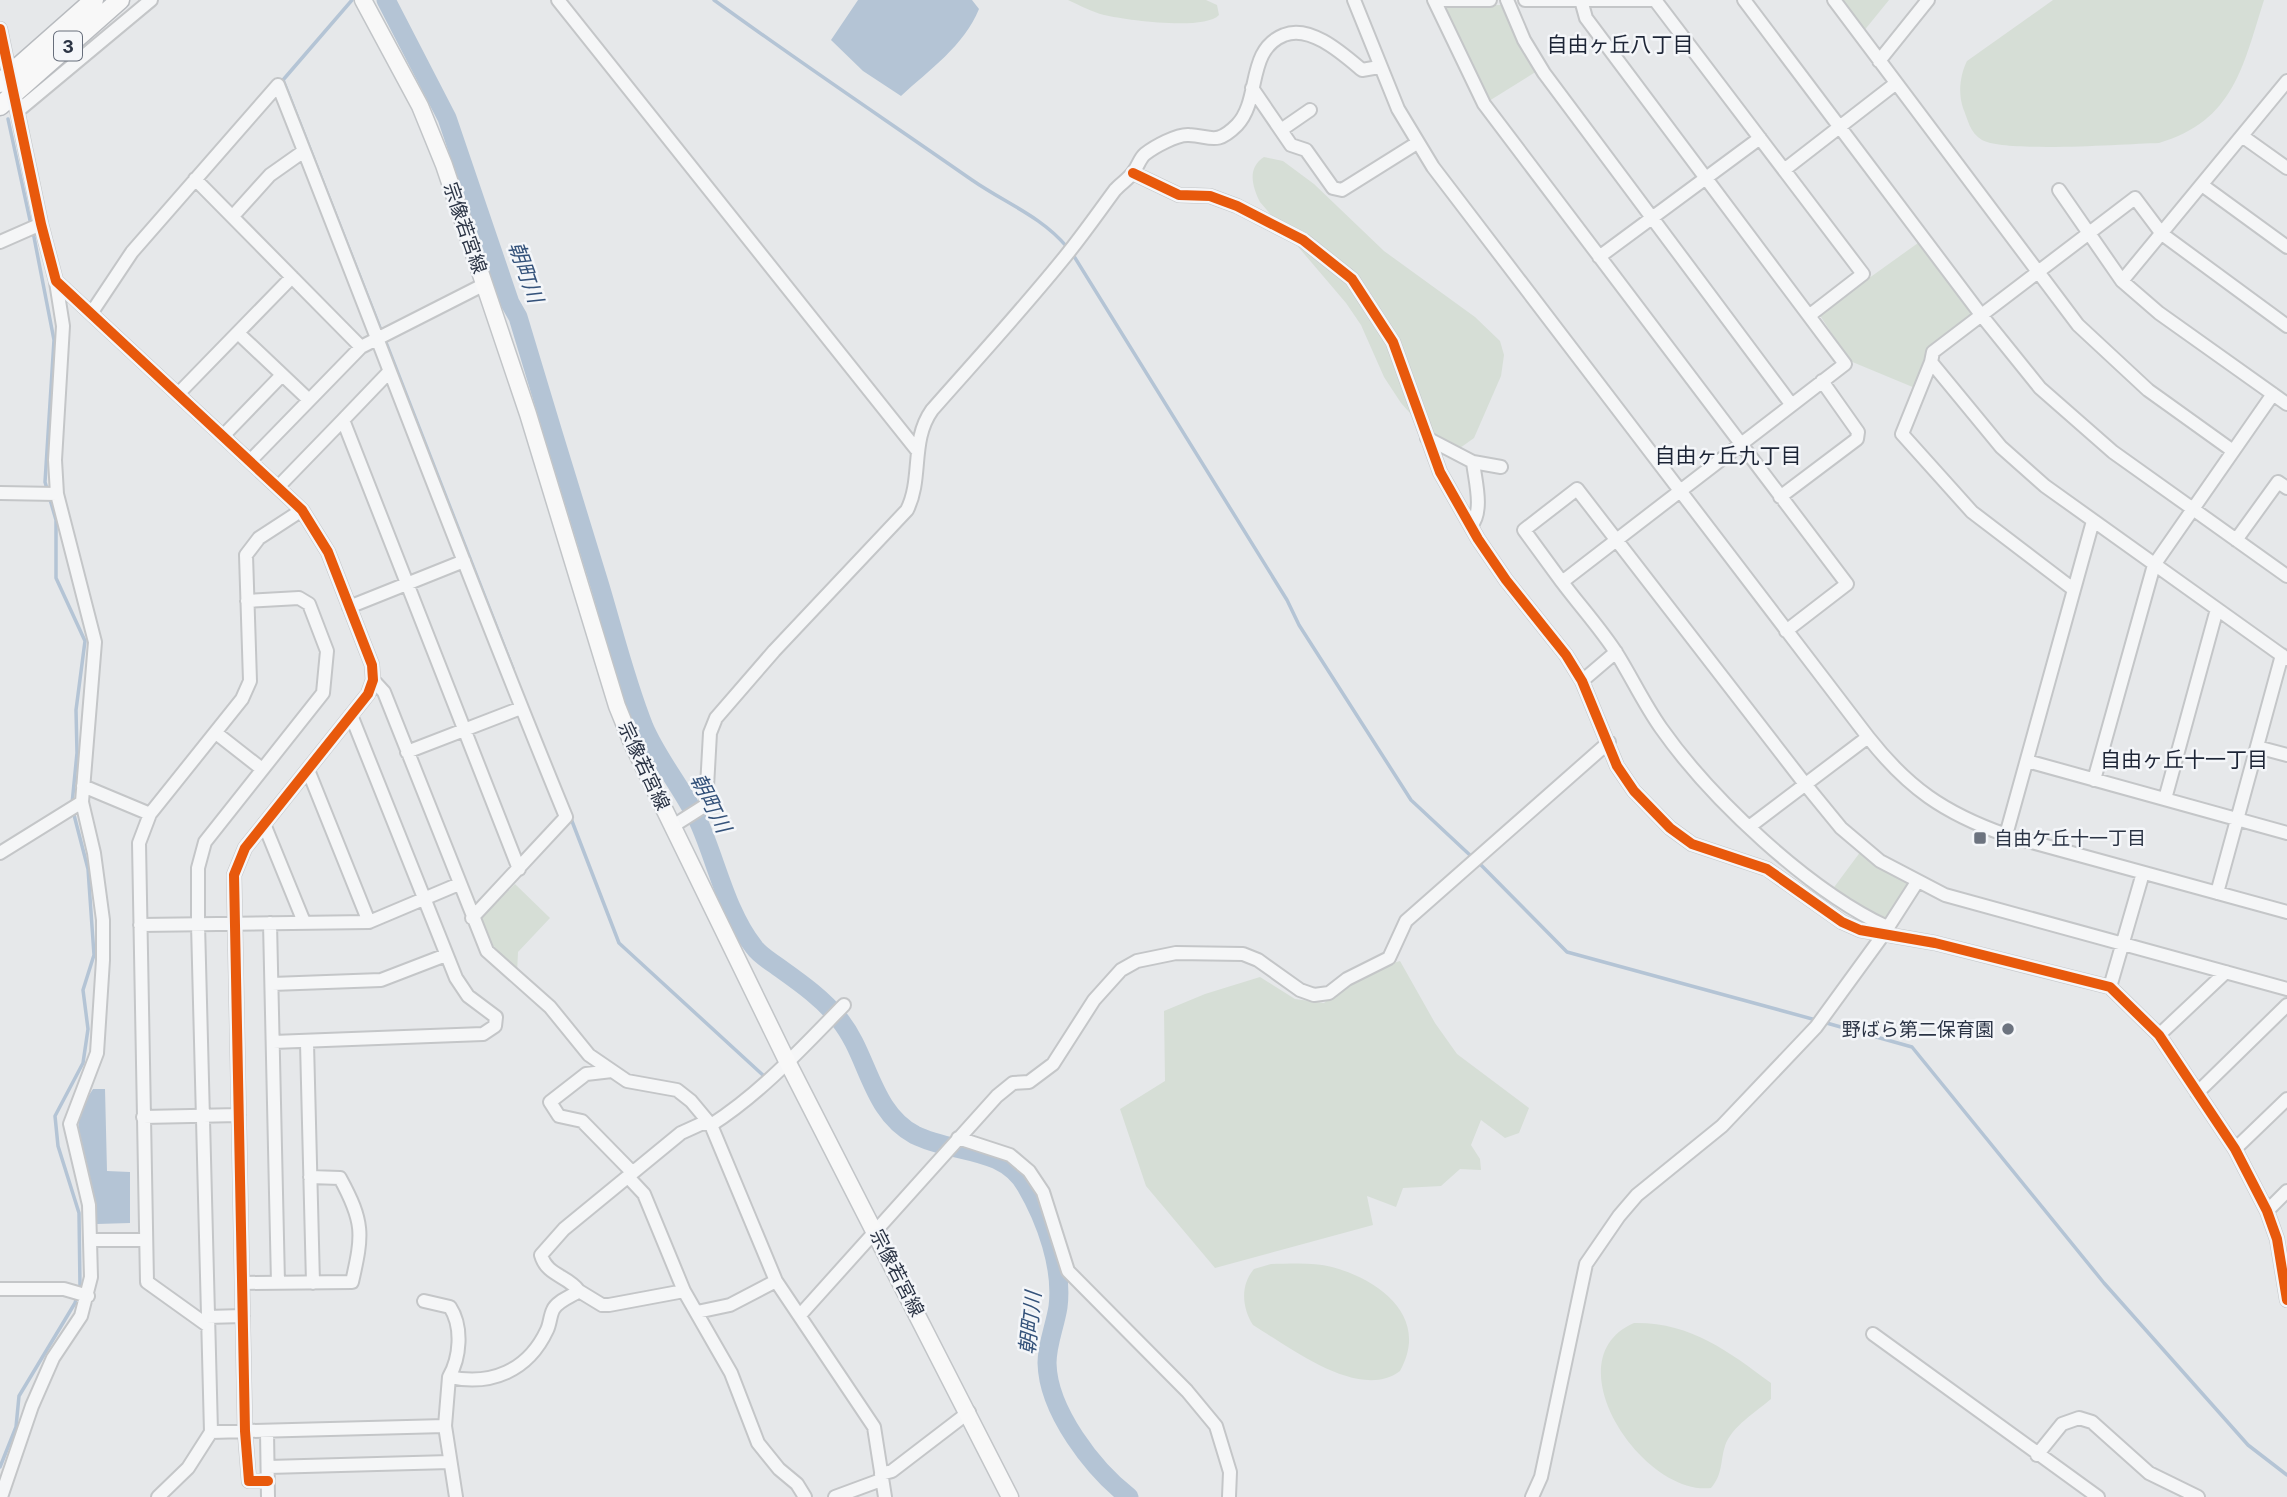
<svg xmlns="http://www.w3.org/2000/svg" width="2287" height="1497" font-family="Inter,'Noto Sans JP',sans-serif">
  <rect width="100%" height="100%" fill="#e6e8ea"/>
  <path fill="#d6ded6" d="M 1068,0 L 1206,0 L 1217,5 L 1219,15 C 1204,31 1126,20 1104,15 C 1092,12 1079,5 1068,0 Z
    M 1838,0 L 1889,0 L 1863,32 Z
    M 2053,0 L 2264,0 C 2243,66 2234,121 2159,143 C 2125,144 2006,153 1982,140 C 1970,133 1968,120 1963,108 C 1958,93 1960,75 1967,61 Z
    M 1444,5 L 1501,5 L 1537,71 L 1489,101 L 1442,8 Z
    M 1264,157 L 1283,161 L 1314,184 L 1384,251 L 1475,317 L 1500,341 L 1504,355 L 1501,376 L 1474,438 L 1460,448 L 1440,447 L 1401,403 L 1384,377 L 1361,325 L 1346,303 L 1260,202 C 1252,186 1247,168 1264,157 Z
    M 1918,243 L 1975,317 L 1931,350 L 1915,388 L 1850,361 L 1819,314 Z
    M 1861,851 L 1909,882 L 1910,887 L 1887,920 L 1882,921 L 1832,890 Z
    M 515,884 L 550,918 L 518,952 L 517,973 L 489,941 L 481,919 Z
    M 1400,961 L 1435,1023 L 1457,1054 L 1529,1108 L 1519,1133 L 1505,1138 L 1481,1120 L 1471,1145 L 1480,1159 L 1481,1170 L 1460,1169 L 1441,1186 L 1403,1188 L 1396,1207 L 1367,1196 L 1373,1225 L 1215,1268 L 1146,1186 L 1120,1109 L 1165,1081 L 1164,1011 L 1205,994 L 1260,977 L 1295,999 L 1324,1003 L 1355,975 Z
    M 1271,1264 C 1290,1264 1313,1262 1332,1267 C 1380,1280 1430,1317 1400,1371 C 1360,1402 1289,1347 1253,1325 C 1242,1308 1240,1285 1254,1269 Z
    M 1634,1323 C 1690,1322 1728,1351 1771,1383 L 1771,1399 C 1757,1411 1731,1427 1725,1446 C 1720,1462 1723,1474 1711,1488 C 1642,1496 1551,1359 1634,1323 Z"/>
  <path fill="#b4c4d5" d="M 858,0 L 972,0 L 979,9 C 964,46 929,70 901,96 L 863,71 L 831,40 Z
    M 93,1089 L 105,1089 L 107,1171 L 130,1172 L 130,1223 L 97,1224 C 95,1190 72,1145 80,1114 C 82,1105 88,1097 93,1089 Z"/>
  <g fill="none" stroke-linecap="round" stroke-linejoin="round">
    <path stroke="#b4c4d5" stroke-width="3.5" d="M 352,0 L 283,80 L 382,333
      M 714,0 C 799,62 886,120 972,180 C 1005,203 1041,216 1067,247
      M 8,119 L 31,225
      M 33,232 L 54,340 L 45,482 L 56,520 L 56,578 L 85,641 L 76,710 L 77,753 L 72,804
      M 1072,253 L 1287,600 L 1299,625 L 1411,800 L 1472,857
      M 385,340 L 513,669
      M 570,816 L 619,943 L 765,1077
      M 1478,862 L 1567,952 L 1816,1020
      M 1823,1022 L 1912,1047 L 2104,1283 L 2248,1445 L 2287,1475
      M 0,1467 L 16,1427 L 19,1396 L 75,1303 L 80,1286 L 79,1213 L 58,1146 L 55,1116 L 83,1063 L 88,1029 L 83,990 L 94,955 L 88,869 L 73,811"/>
    <path stroke="#b4c4d5" stroke-width="19" d="M 386,0 L 447,118 L 510,303 L 518,317 C 545,407 572,496 600,586 C 614,633 626,682 644,727 C 659,762 685,791 700,825 C 717,864 727,913 754,947 C 760,956 772,962 781,969 C 802,984 823,999 839,1019 C 869,1055 870,1111 915,1135 C 953,1154 1003,1146 1026,1186 C 1046,1220 1063,1268 1058,1307 C 1055,1326 1047,1344 1047,1363 C 1048,1411 1093,1469 1129,1497"/>
    <g stroke="#c4c6c8" stroke-width="16">
      <path id="minor" d="M 558,0 L 916,449
        M 1354,0 L 1398,109 L 1433,167 L 1868,737 C 1908,788 1944,813 2006,835 L 2287,912
        M 1434,0 L 1484,104 L 1847,584 L 1786,631
        M 1434,0 L 1490,0
        M 1507,0 L 1524,40 L 1544,73 L 1791,404
        M 1525,0 L 1655,0
        M 1581,0 L 1586,18 L 1845,364 L 1562,582 C 1580,606 1601,629 1617,654 C 1632,678 1644,704 1661,728 C 1711,799 1808,890 1887,927
        M 1655,0 L 1863,274 L 1810,315
        M 1744,0 L 1982,316 L 2040,388 L 2113,452 L 2287,576
        M 1834,0 L 2078,325 L 2148,390 L 2233,451
        M 0,29 L 41,224 L 56,281 L 302,510 L 328,552 L 372,665 L 373,680 L 368,694 L 245,848 L 234,875 L 245,1431 L 249,1481 L 268,1481
        M 1879,61 L 1928,0
        M 1252,88 L 1291,145 L 1306,150 L 1333,188 L 1342,190 L 1417,143
        M 19,110 L 151,0
        M 1281,130 L 1310,110
        M 2242,136 L 2287,168
        M 1784,170 L 1895,84
        M 1133,173 L 1179,195 L 1210,196 L 1237,206 L 1303,240 L 1352,279 L 1393,342 L 1440,472 L 1478,539 L 1506,580 L 1566,655 L 1582,681 L 1617,766 L 1634,791 L 1670,828 L 1692,844 L 1767,869 L 1842,922 L 1860,930 L 1935,943 L 2110,987 L 2159,1035 L 2235,1149 L 2267,1211 L 2277,1239 L 2287,1300
        M 195,179 L 361,347
        M 2202,185 L 2287,247
        M 2059,190 L 2122,281 L 2159,313 L 2287,404
        M 233,216 L 270,175 L 304,151
        M 0,242 L 41,224
        M 1599,257 L 1760,138
        M 2122,281 L 2287,81
        M 92,312 L 132,252 L 278,85 C 375,329 466,574 566,817 L 472,918
        M 2287,326 L 2162,234 L 2135,198 L 1933,352 L 1931,362 L 2001,447 L 2045,486 L 2287,659
        M 238,333 L 309,400
        M 1931,362 L 1902,434 L 1972,512 L 2073,589
        M 389,372 L 343,420 L 519,869
        M 178,394 L 292,277
        M 223,436 L 282,375
        M 1427,438 L 1473,462 L 1501,467
        M 250,461 L 361,347 L 485,284
        M 278,487 L 343,420
        M 0,493 L 57,494
        M 1780,497 L 1857,439 L 1858,432 L 1822,381
        M 1471,526 C 1484,511 1475,480 1473,462
        M 2236,540 L 2278,482 L 2287,488
        M 1562,582 L 1524,530 L 1577,489 L 1805,784 L 1841,828 L 1880,861 L 1945,895 L 2287,989
        M 349,607 L 464,561
        M 373,680 L 384,692 L 487,951 L 550,1007 L 589,1055 L 627,1081 L 677,1090 L 691,1101 L 711,1125 L 776,1281 L 874,1427 L 885,1497
        M 1582,681 L 1616,652
        M 216,733 L 262,769
        M 2257,747 L 2287,755
        M 407,752 L 521,708
        M 2027,761 L 2287,833
        M 308,770 L 369,922
        M 2094,780 L 2154,565 L 2273,394
        M 83,786 L 150,814
        M 2165,799 L 2217,609
        M 264,824 L 304,922
        M 673,826 L 706,805 L 710,733 L 716,718 L 774,651 L 907,510 C 923,478 910,441 932,410 C 976,360 1022,310 1064,258 C 1082,236 1098,213 1115,190 C 1121,183 1129,179 1134,171 C 1138,166 1140,158 1145,154 C 1154,147 1177,134 1189,135 C 1211,136 1216,146 1237,125 C 1261,100 1246,50 1284,35 C 1310,24 1343,54 1362,70 L 1379,67
        M 1749,827 L 1868,737
        M 2006,835 L 2093,521
        M 0,853 L 82,802
        M 2217,893 L 2282,655
        M 270,923 L 278,1283
        M 140,925 L 369,922 L 459,884
        M 272,984 L 381,980 L 446,955
        M 2110,987 L 2143,873
        M 2159,1035 L 2226,972
        M 273,1042 L 483,1034 L 495,1026 L 496,1017 L 468,996 L 456,978 L 351,715
        M 307,1043 L 313,1283
        M 612,1071 L 586,1074 L 550,1102 L 559,1116 L 582,1121 L 632,1172
        M 2197,1093 L 2287,1005
        M 143,1117 L 239,1115
        M 958,1138 L 1010,1155 L 1029,1171 L 1043,1192 L 1068,1271 L 1187,1391 L 1216,1426 L 1230,1472 L 1229,1497
        M 2235,1149 L 2287,1099
        M 629,1178 L 644,1194 L 684,1291 L 731,1373 L 758,1443 L 779,1469 L 797,1484 L 805,1497
        M 2267,1211 L 2287,1191
        M 90,1240 L 146,1240
        M 242,1283 L 352,1282 C 363,1234 364,1222 340,1178 L 310,1177
        M 0,1289 L 64,1289 L 88,1296
        M 579,1291 L 602,1305 L 609,1305 L 684,1291
        M 424,1301 L 450,1307 C 463,1327 460,1358 449,1377
        M 697,1312 L 730,1305 L 776,1281
        M 801,1314 L 997,1096 L 1013,1083 L 1029,1082 L 1053,1064 L 1094,1000 L 1121,970 L 1137,961 L 1176,953 L 1243,954 L 1258,960 L 1300,990 L 1314,995 L 1329,993 L 1347,979 L 1389,958 L 1406,921 L 1609,742
        M 207,1317 L 243,1316
        M 207,1325 L 147,1282 L 139,843 L 150,814 L 242,699 L 250,681 L 246,555 L 259,538 L 302,510
        M 1873,1334 L 2098,1497
        M 267,1431 L 268,1497
        M 211,1432 L 445,1426
        M 2037,1455 L 2062,1424 L 2079,1418 L 2092,1422 L 2149,1473 L 2198,1497
        M 268,1467 L 450,1462
        M 881,1474 L 892,1471 L 969,1412
        M 1,1497 L 32,1406 L 53,1358 L 81,1316 L 91,1277 L 89,1205 L 70,1124 L 97,1053 L 103,960 L 103,920 L 94,853 L 82,802 L 95,642 L 57,494 L 55,460 L 63,326 L 56,282
        M 158,1497 L 188,1468 L 211,1432 L 198,924 L 198,868 L 205,842 L 323,693 L 327,651 L 309,604 L 299,598 L 247,601
        M 456,1497 L 445,1426 L 449,1377 C 491,1386 528,1371 547,1330 C 550,1324 550,1316 553,1310 C 557,1301 572,1296 579,1291 C 567,1275 547,1276 541,1255 L 564,1229 L 681,1133 L 703,1123 L 711,1125 C 761,1093 802,1048 844,1005
        M 835,1497 L 881,1480
        M 1532,1497 L 1541,1477 L 1586,1264 L 1619,1216 L 1637,1195 L 1722,1126 L 1816,1027 L 1883,935 L 1917,882"/>
    </g>
    <g stroke="#c2c5c8" stroke-width="19">
      <path id="major" d="M 363,0 L 420,106 L 444,165 L 528,414 L 617,706 L 632,743 L 788,1063 L 1010,1497"/>
    </g>
    <g stroke="#b8bbbf" stroke-width="21">
      <path id="highway" d="M 0,83 L 94,0
        M 0,106 L 120,0"/>
    </g>
    <use href="#minor" stroke="#f5f6f7" stroke-width="12"/>
    <use href="#major" stroke="#f8f8f8" stroke-width="16"/>
    <use href="#highway" stroke="#f8f8f8" stroke-width="18"/>
    <g stroke="#f4f6f9" stroke-width="15">
      <path id="cycleway" d="M 0,29 L 41,224 L 56,281 L 302,510 L 328,552 L 372,665 L 373,680 L 368,694 L 245,848 L 234,875 L 245,1431 L 249,1481 L 268,1481
        M 1133,173 L 1179,195 L 1210,196 L 1237,206 L 1303,240 L 1352,279 L 1393,342 L 1440,472 L 1478,539 L 1506,580 L 1566,655 L 1582,681 L 1617,766 L 1634,791 L 1670,828 L 1692,844 L 1767,869 L 1842,922 L 1860,930 L 1935,943 L 2110,987 L 2159,1035 L 2235,1149 L 2267,1211 L 2277,1239 L 2287,1300"/>
    </g>
    <use href="#cycleway" stroke="#e8590c" stroke-width="10"/>
  </g>
  <g fill="#6c737f" stroke="#f4f6f9" stroke-width="2.5">
    <rect x="1973" y="831" width="14" height="14" rx="3.5"/>
    <circle cx="2008" cy="1029" r="7"/>
  </g>
  <g text-anchor="middle" dominant-baseline="central" stroke-width="5" stroke-linejoin="round" paint-order="stroke">
    <rect fill="#f4f6f9" stroke="#676e7b" stroke-width="2" x="54" y="31.5" width="28" height="29" rx="5"/>
    <g font-size="18" font-weight="bold" fill="#2b3445">
      <text x="68" y="46">3</text>
    </g>
    <g font-size="19" fill="#2b3445" stroke="#f4f6f9">
      <text transform="translate(465 228) rotate(71)">宗像若宮線</text>
      <text transform="translate(644 766) rotate(65)">宗像若宮線</text>
      <text transform="translate(897 1273) rotate(63)">宗像若宮線</text>
    </g>
    <g font-size="19" fill="#2b3445" stroke="#f4f6f9" text-anchor="start">
      <text x="1994" y="838">自由ケ丘十一丁目</text>
      <text x="1994" y="1029" text-anchor="end">野ばら第二保育園</text>
    </g>
    <g font-size="21" fill="#1d2536" stroke="#f4f6f9">
      <text x="1620" y="44">自由ヶ丘八丁目</text>
      <text x="1728" y="455">自由ヶ丘九丁目</text>
      <text x="2184" y="759">自由ヶ丘十一丁目</text>
    </g>
    <g font-size="21" font-style="italic" fill="#34527a" stroke="#f4f6f9">
      <text transform="translate(526 272) rotate(70)">朝町川</text>
      <text transform="translate(711 803) rotate(63)">朝町川</text>
      <text transform="translate(1030 1323) rotate(-84)">朝町川</text>
    </g>
  </g>
</svg>
